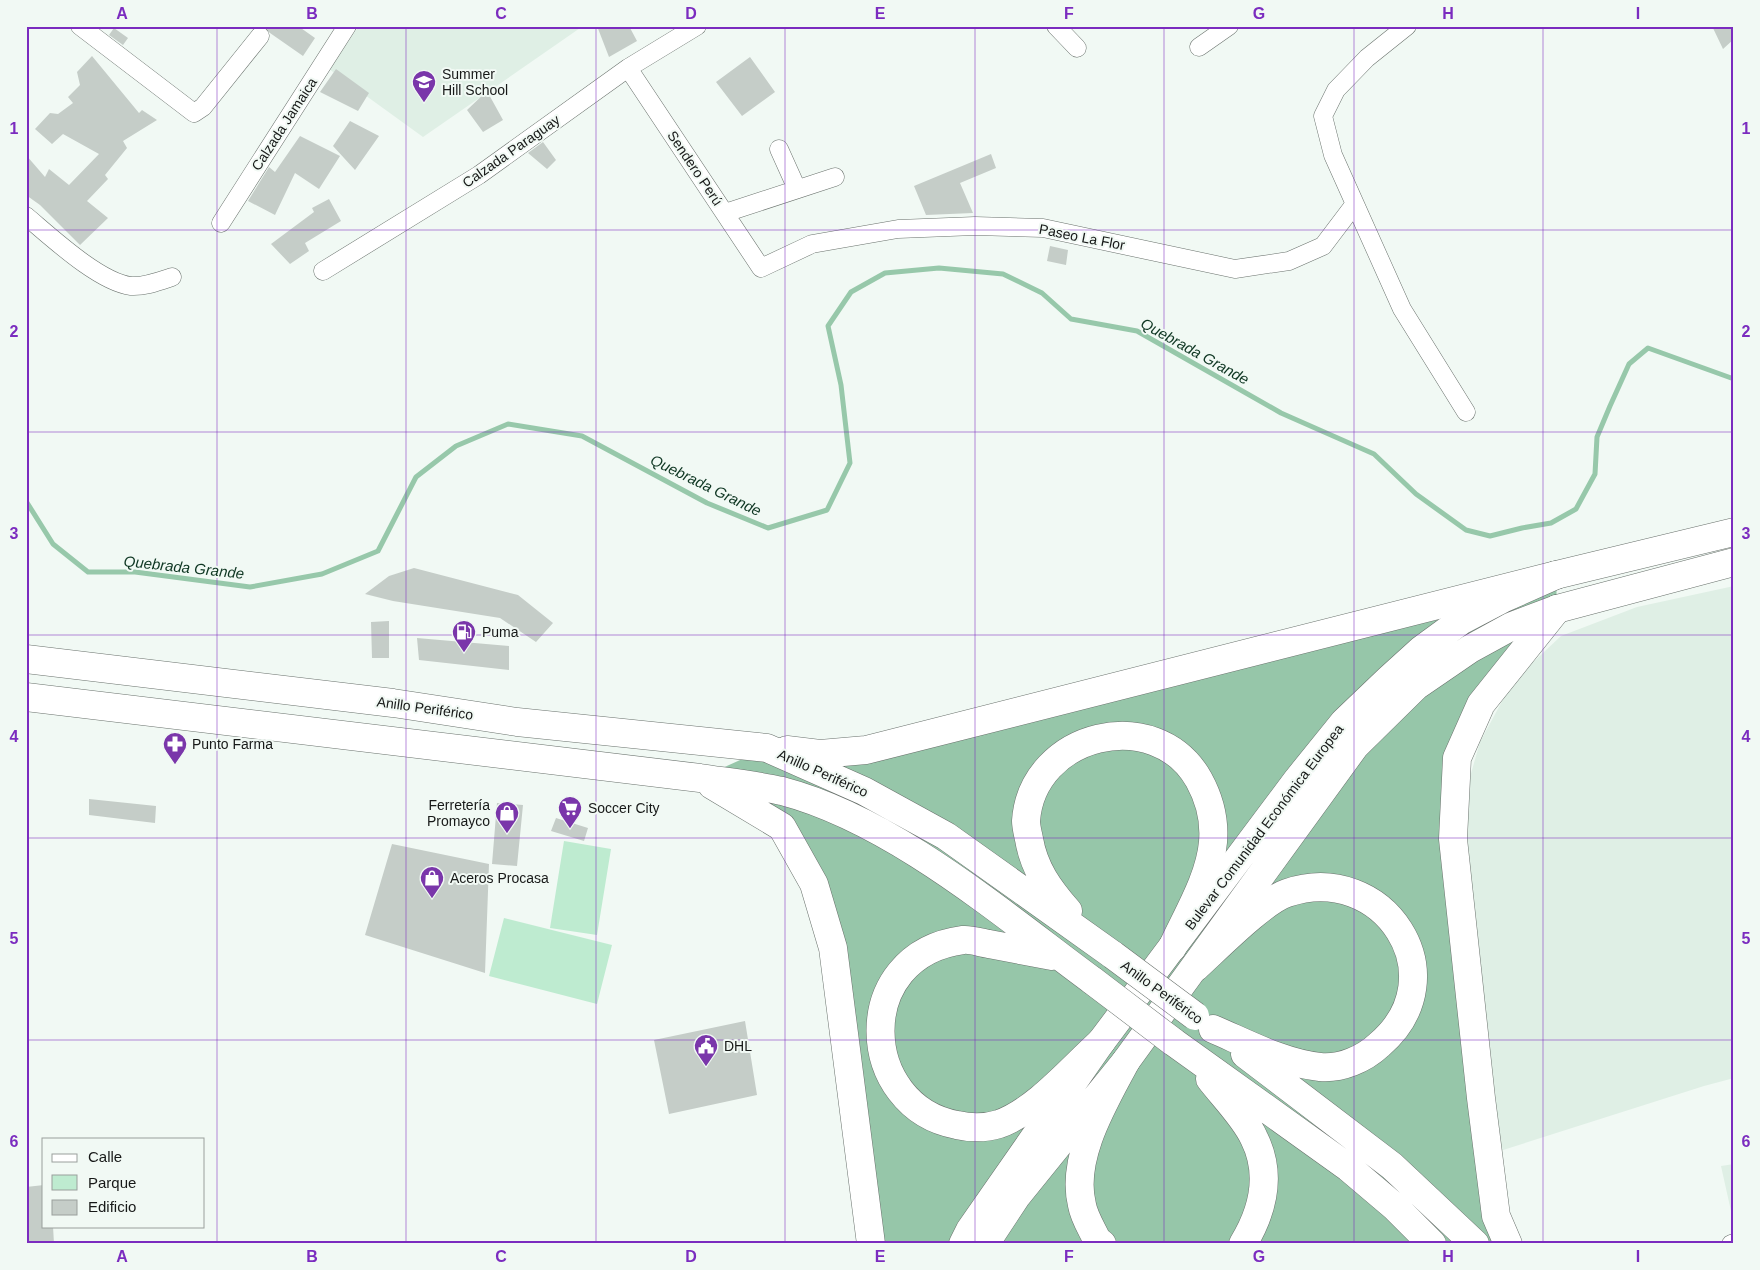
<svg xmlns="http://www.w3.org/2000/svg" width="1760" height="1270" font-family="Arial,sans-serif">
  <rect width="100%" height="100%" fill="#f1f9f4"/>
  <path fill="#dfefe5" d="M 359,26 L 583,26 L 423,137 L 329,69 Z
    M 1734,586 L 1734,1078 L 1704,1086 L 1500,1151 L 1468,887 L 1466,791 L 1480,742 L 1513,681 L 1561,636 L 1637,607 Z
    M 1734,1164 L 1734,1219 L 1733,1220 L 1721,1166 Z"/>
  <path fill="#beebd0" d="M 564,841 L 611,849 L 597,935 L 550,928 Z
    M 504,918 L 612,945 L 597,1004 L 489,976 Z"/>
  <path fill="#96c6a9" d="M 1556,575 L 1557,609 L 1457,758 L 1508,1244 L 871,1244 L 833,948 L 782,827 L 700,778 L 767,748 L 820,754 Z"/>
  <g fill="none" stroke-linecap="round" stroke-linejoin="round">
    <path stroke="#97c8aa" stroke-width="5" d="M 26,501 L 53,544 L 88,572 L 135,572 L 250,587 L 322,574 L 378,551 L 416,477 L 456,446 L 508,424 L 582,436 L 707,503 L 768,528 L 827,510 L 850,463 L 841,385 L 828,326 L 851,292 L 885,273 L 939,268 L 1003,274 L 1042,293 L 1071,319 L 1137,331 L 1281,413 L 1374,454 L 1416,494 L 1466,530 L 1490,536 L 1522,528 L 1551,523 L 1576,509 L 1595,474 L 1597,437 L 1610,406 L 1629,364 L 1648,348 L 1734,379"/>
  </g>
  <path fill="#c5cdc8" d="M 263,26 L 298,26 L 315,38 L 303,56 L 270,33 Z
    M 597,26 L 629,26 L 637,41 L 609,57 Z
    M 1712,26 L 1734,26 L 1734,39 L 1723,49 Z
    M 114,28 L 128,38 L 123,45 L 109,35 Z
    M 92,56 L 139,113 L 142,110 L 157,120 L 123,141 L 127,148 L 105,175 L 108,179 L 87,201 L 108,218 L 80,245 L 40,205 L 26,195 L 26,155 L 45,177 L 49,169 L 69,185 L 99,154 L 63,134 L 52,144 L 35,129 L 50,113 L 58,114 L 73,103 L 68,97 L 80,85 L 77,72 Z
    M 750,57 L 775,92 L 742,116 L 716,82 Z
    M 336,69 L 369,93 L 358,111 L 320,92 Z
    M 487,91 L 503,120 L 483,132 L 467,110 Z
    M 350,121 L 379,136 L 355,170 L 333,146 Z
    M 300,136 L 340,156 L 319,189 L 295,173 L 275,215 L 248,201 L 269,167 L 275,172 Z
    M 543,142 L 556,160 L 547,169 L 528,153 Z
    M 991,154 L 996,168 L 960,183 L 973,213 L 926,215 L 914,186 Z
    M 329,199 L 341,221 L 305,243 L 309,251 L 290,264 L 271,244 L 314,212 L 312,208 Z
    M 1050,246 L 1068,250 L 1066,265 L 1047,261 Z
    M 414,568 L 518,595 L 553,623 L 536,642 L 500,618 L 393,601 L 365,594 L 389,576 Z
    M 389,621 L 389,658 L 372,658 L 371,622 Z
    M 417,638 L 509,646 L 509,670 L 419,660 Z
    M 89,799 L 156,806 L 155,823 L 89,815 Z
    M 497,803 L 523,805 L 517,866 L 492,864 Z
    M 556,818 L 588,828 L 584,841 L 551,831 Z
    M 392,844 L 489,864 L 485,973 L 365,935 Z
    M 745,1021 L 757,1095 L 669,1114 L 654,1040 Z
    M 44,1185 L 44,1226 L 53,1226 L 54,1244 L 26,1244 L 26,1187 Z"/>
  <g fill="none" stroke-linecap="round" stroke-linejoin="round">
    <g stroke="#6a726d" stroke-width="19">
      <path id="street" d="M 80,26 L 194,113 L 203,107 L 260,36
        M 1056,26 L 1077,48
        M 1407,26 L 1367,58 L 1336,90 L 1323,116 L 1333,155 L 1402,309 L 1466,412
        M 1199,47 L 1229,26
        M 628,68 L 761,268 L 812,244 L 898,229 L 975,226 L 1043,228 L 1235,269 L 1289,261 L 1323,246 L 1354,205
        M 779,149 L 797,189
        M 725,213 L 835,177
        M 26,216 C 51,237 99,282 131,286 C 144,287 160,281 172,277
        M 221,223 L 347,26
        M 323,271 L 479,175 L 628,68 L 697,26
        M 1731,1244 L 1734,1243"/>
    </g>
    <g stroke="#6a726d" stroke-width="29">
      <path id="primary" d="M 963,1244 L 970,1230 L 1101,1042 L 1298,779 L 1344,722 L 1389,679 L 1421,650 L 1462,620 L 1502,599 L 1556,575 L 1734,532
        M 985,1244 L 1016,1197 L 1126,1061 L 1355,746 L 1416,686 L 1470,649 L 1512,626 L 1557,609 L 1734,562"/>
    </g>
    <g stroke="#6a726d" stroke-width="29">
      <path id="highway" d="M 26,659 L 393,703 L 517,722 L 767,748 L 864,791 L 946,836 L 1113,955
        M 26,697 L 700,778 C 727,782 756,785 782,791 C 893,820 1002,914 1093,981
        M 787,750 L 820,754 L 866,750 L 1556,575
        M 712,785 L 782,827 L 814,884 L 833,948 L 871,1244
        M 1068,911 C 1049,889 1034,869 1029,839 C 1028,834 1026,827 1026,821 C 1032,733 1156,703 1199,780 C 1210,800 1215,819 1213,842 C 1210,878 1187,915 1172,948
        M 1052,956 C 1031,952 1010,948 989,944 C 981,943 971,939 963,940 C 850,955 858,1107 957,1125 C 970,1128 986,1128 999,1124 C 1036,1111 1072,1068 1101,1042
        M 1196,967 C 1217,948 1263,901 1287,893 C 1383,860 1460,976 1379,1045 C 1364,1059 1341,1069 1320,1067 C 1283,1063 1248,1044 1213,1029
        M 1172,1041 L 1349,1168 L 1395,1207 L 1432,1244
        M 1245,1054 L 1392,1166 L 1475,1244
        M 1210,1079 C 1223,1096 1245,1118 1254,1138 C 1272,1174 1263,1211 1243,1244
        M 1102,1244 L 1097,1240 C 1092,1229 1084,1217 1082,1205 C 1070,1157 1105,1101 1126,1061
        M 1508,1244 L 1496,1216 L 1481,1098 L 1453,839 L 1457,758 L 1481,704 L 1557,609"/>
    </g>
    <use href="#street" stroke="#fff" stroke-width="18"/>
    <use href="#primary" stroke="#fff" stroke-width="28"/>
    <use href="#highway" stroke="#fff" stroke-width="28"/>
    <g stroke="#6a726d" stroke-width="29" stroke-linecap="butt">
      <path id="highway-bridge" d="M 1113,955 L 1195,1016
        M 1093,981 L 1172,1041"/>
    </g>
    <use href="#highway-bridge" stroke="#fff" stroke-width="28"/>
  </g>
  <path fill="none" stroke="#7b2cbf" stroke-width="1" stroke-opacity="0.55" d="M 217,26 L 217,1244M 406,26 L 406,1244M 596,26 L 596,1244M 785,26 L 785,1244M 975,26 L 975,1244M 1164,26 L 1164,1244M 1354,26 L 1354,1244M 1543,26 L 1543,1244M 26,230 L 1734,230M 26,432 L 1734,432M 26,635 L 1734,635M 26,838 L 1734,838M 26,1040 L 1734,1040"/>
  <defs>
    <g id="school-pin" transform="scale(1.25)"><path d="M0 17L-7.5 6A9.5 9.5 0 1 1 7.5 6Z" fill="#7a36aa" stroke="#f1f9f4"/><path d="M0-5L7-2L0 1L-7-2ZM-4 1L0 2.5L4 1V4Q0 6-4 4Z" fill="#fff"/></g>
    <g id="fuel-pin" transform="scale(1.25)"><path d="M0 17L-7.5 6A9.5 9.5 0 1 1 7.5 6Z" fill="#7a36aa" stroke="#f1f9f4"/><path d="M-5.5-6h7V0h2V4h1.3V-2.5L3-4.5l.8-.8L6-3V5H2.5V1h-1V6h-7ZM-4.2-4.7v3.2H.2V-4.7Z" fill="#fff"/></g>
    <g id="pharmacy-pin" transform="scale(1.25)"><path d="M0 17L-7.5 6A9.5 9.5 0 1 1 7.5 6Z" fill="#7a36aa" stroke="#f1f9f4"/><path d="M-2-6h4v4h4v4h-4v4h-4v-4h-4v-4h4Z" fill="#fff"/></g>
    <g id="supermarket-pin" transform="scale(1.25)"><path d="M0 17L-7.5 6A9.5 9.5 0 1 1 7.5 6Z" fill="#7a36aa" stroke="#f1f9f4"/><path d="M-6-5.5h2.5l.6 2H6L4.5 2H-2.5L-4.4-4H-6ZM-1.5 3.2a1.3 1.3 0 1 0 .1 0ZM3 3.2a1.3 1.3 0 1 0 .1 0Z" fill="#fff"/></g>
    <g id="shop-pin" transform="scale(1.25)"><path d="M0 17L-7.5 6A9.5 9.5 0 1 1 7.5 6Z" fill="#7a36aa" stroke="#f1f9f4"/><path d="M-5-2.5h2.3a2.7 3.5 0 0 1 5.4 0H5L5.5 6h-11ZM-1.5-2.5h3a1.5 2.3 0 0 0-3 0Z" fill="#fff"/></g>
    <g id="civic-pin" transform="scale(1.25)"><path d="M0 17L-7.5 6A9.5 9.5 0 1 1 7.5 6Z" fill="#7a36aa" stroke="#f1f9f4"/><path d="M-.6-6.5H3V-4.5H.6V-3L4-1V1h2V6H-6V1h2V-1L-.6-3ZM-1.2 2.5V6h2.4V2.5Z" fill="#fff"/></g>
  </defs>
  <g fill-rule="evenodd">
    <use href="#school-pin" x="424" y="82"/>
    <use href="#fuel-pin" x="464" y="632"/>
    <use href="#pharmacy-pin" x="175" y="744"/>
    <use href="#supermarket-pin" x="570" y="808"/>
    <use href="#shop-pin" x="507" y="813"/>
    <use href="#shop-pin" x="432" y="878"/>
    <use href="#civic-pin" x="706" y="1046"/>
  </g>
  <g text-anchor="middle" dominant-baseline="central" stroke-width="4" stroke-linejoin="round" paint-order="stroke">
    <g font-size="14" fill="#171918" stroke="#f1f9f4" text-anchor="start">
      <text x="442" y="74">Summer<tspan x="442" dy="16">Hill School</tspan></text>
      <text x="482" y="632">Puma</text>
      <text x="192" y="744">Punto Farma</text>
      <text x="490" y="805" text-anchor="end">Ferretería<tspan x="490" dy="16">Promayco</tspan></text>
      <text x="588" y="808">Soccer City</text>
      <text x="450" y="878">Aceros Procasa</text>
      <text x="724" y="1046">DHL</text>
    </g>
    <g font-size="14" fill="#171918" stroke="#f1f9f4">
      <text transform="translate(284 124) rotate(-57)">Calzada Jamaica</text>
      <text transform="translate(511 151) rotate(-35)">Calzada Paraguay</text>
      <text transform="translate(695 168) rotate(56)">Sendero Perú</text>
      <text transform="translate(1082 237) rotate(11)">Paseo La Flor</text>
      <text transform="translate(425 708) rotate(8)">Anillo Periférico</text>
      <text transform="translate(823 773) rotate(24)">Anillo Periférico</text>
      <text transform="translate(1264 827) rotate(-53)">Bulevar Comunidad Económica Europea</text>
      <text transform="translate(1162 992) rotate(36)">Anillo Periférico</text>
    </g>
    <g font-size="15" font-style="italic" fill="#0e3622" stroke="#f1f9f4">
      <text transform="translate(1195 351) rotate(29)">Quebrada Grande</text>
      <text transform="translate(706 485) rotate(26)">Quebrada Grande</text>
      <text transform="translate(184 567) rotate(6)">Quebrada Grande</text>
    </g>
  </g>
  <rect width="1760" height="1270" fill="none" stroke="#f1f9f4" stroke-width="55"/>
  <rect x="42" y="1138" width="162" height="90" fill="#f1f9f4" stroke="#9a9f9c"/>
  <rect x="52" y="1154" width="25" height="8" fill="#ffffff" stroke="#9a9f9c"/>
  <text x="88" y="1162" font-size="15" fill="#171918">Calle</text>
  <rect x="52" y="1175" width="25" height="15" fill="#beebd0" stroke="#9a9f9c"/>
  <text x="88" y="1188" font-size="15" fill="#171918">Parque</text>
  <rect x="52" y="1200" width="25" height="15" fill="#c5cdc8" stroke="#9a9f9c"/>
  <text x="88" y="1212" font-size="15" fill="#171918">Edificio</text>
  <rect x="28" y="28" width="1704" height="1214" fill="none" stroke="#7b2cbf" stroke-width="2"/>
  <g font-size="16" text-anchor="middle" font-weight="bold" fill="#7b2cbf">
    <text x="122" y="19">A</text>
    <text x="312" y="19">B</text>
    <text x="501" y="19">C</text>
    <text x="691" y="19">D</text>
    <text x="880" y="19">E</text>
    <text x="1069" y="19">F</text>
    <text x="1259" y="19">G</text>
    <text x="1448" y="19">H</text>
    <text x="1638" y="19">I</text>
    <text x="14" y="134">1</text>
    <text x="1746" y="134">1</text>
    <text x="14" y="337">2</text>
    <text x="1746" y="337">2</text>
    <text x="14" y="539">3</text>
    <text x="1746" y="539">3</text>
    <text x="14" y="742">4</text>
    <text x="1746" y="742">4</text>
    <text x="14" y="944">5</text>
    <text x="1746" y="944">5</text>
    <text x="14" y="1147">6</text>
    <text x="1746" y="1147">6</text>
    <text x="122" y="1262">A</text>
    <text x="312" y="1262">B</text>
    <text x="501" y="1262">C</text>
    <text x="691" y="1262">D</text>
    <text x="880" y="1262">E</text>
    <text x="1069" y="1262">F</text>
    <text x="1259" y="1262">G</text>
    <text x="1448" y="1262">H</text>
    <text x="1638" y="1262">I</text>
  </g>
</svg>
